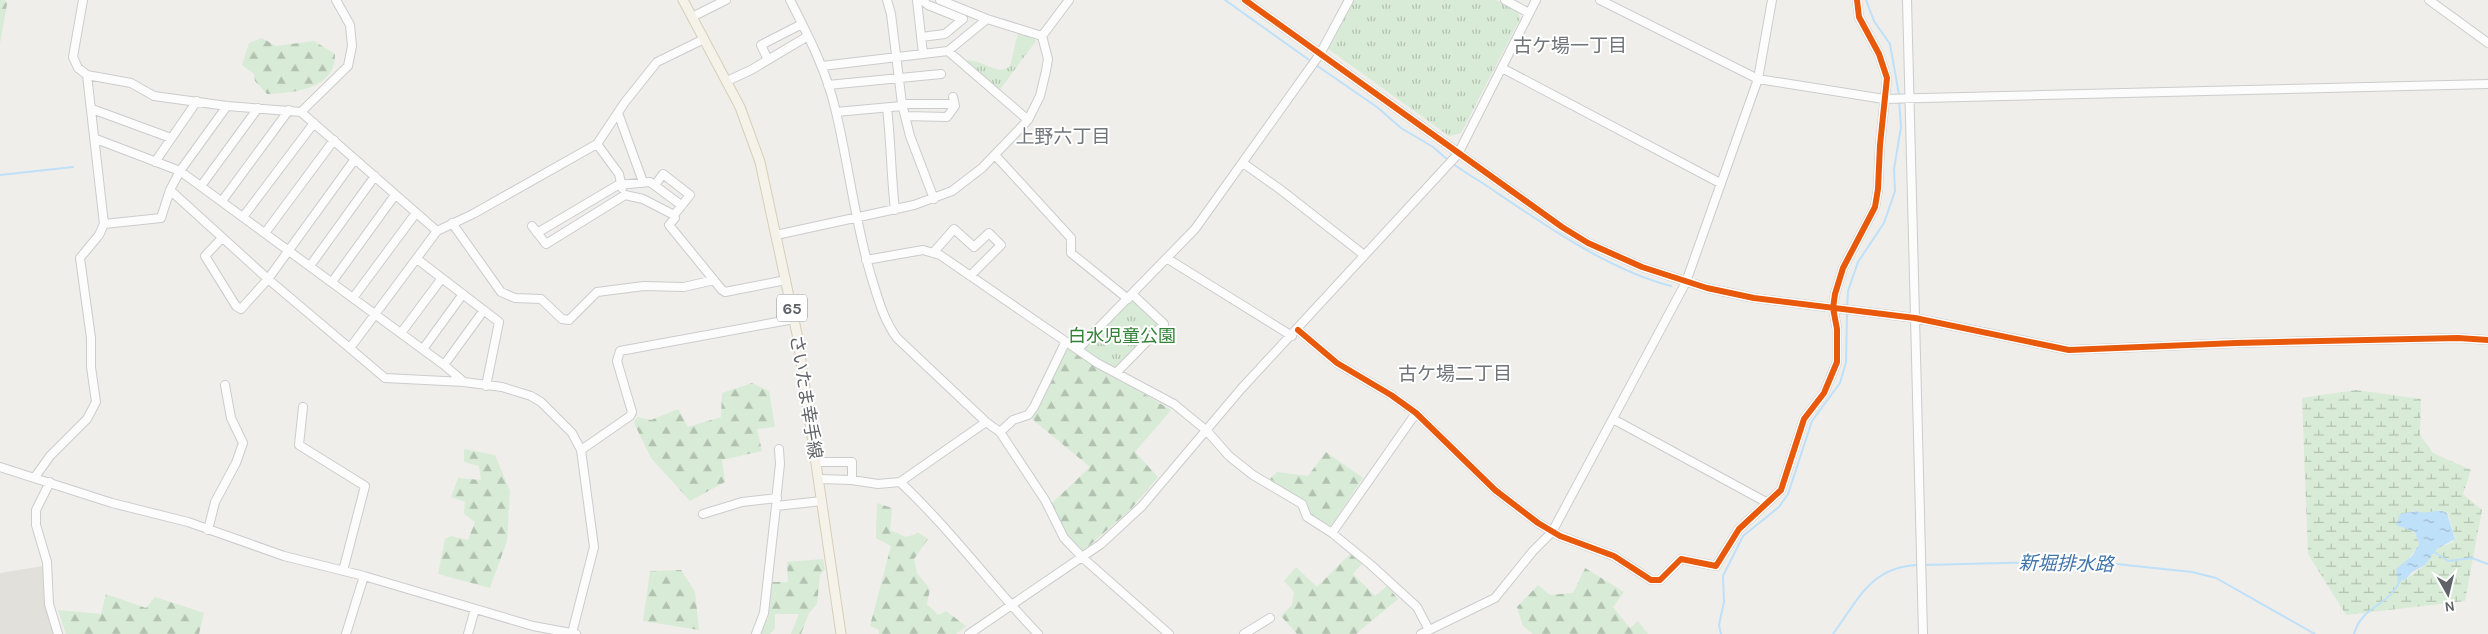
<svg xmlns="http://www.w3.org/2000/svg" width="2488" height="634" font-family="Karla,'Noto Sans JP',sans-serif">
  <defs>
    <pattern id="forest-firs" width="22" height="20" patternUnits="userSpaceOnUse" patternTransform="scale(1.25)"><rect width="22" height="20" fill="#d8ebd6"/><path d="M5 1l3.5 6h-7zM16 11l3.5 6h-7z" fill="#b2c2b1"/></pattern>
    <pattern id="wetland-marsh" width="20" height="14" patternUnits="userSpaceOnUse" patternTransform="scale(1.25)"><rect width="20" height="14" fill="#d8ebd6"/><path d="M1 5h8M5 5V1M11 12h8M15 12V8" fill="none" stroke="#b2c2b1"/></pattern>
    <pattern id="park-tufts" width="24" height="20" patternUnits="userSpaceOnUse" patternTransform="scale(1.25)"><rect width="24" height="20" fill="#d8ebd6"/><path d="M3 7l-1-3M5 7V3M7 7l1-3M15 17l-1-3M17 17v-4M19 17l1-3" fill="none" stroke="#b2c2b1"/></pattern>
    <pattern id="water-ripples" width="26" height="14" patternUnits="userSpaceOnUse" patternTransform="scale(1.25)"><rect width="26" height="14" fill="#bfe0f9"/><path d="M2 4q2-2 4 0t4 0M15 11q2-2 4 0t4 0" fill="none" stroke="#9eb9cd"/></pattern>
  </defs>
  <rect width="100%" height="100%" fill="#efeeea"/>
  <path fill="#e2e0da" d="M 43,566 L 46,604 L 55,634 L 0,634 L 0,573 Z"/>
  <path fill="url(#forest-firs)" d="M 0,0 L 5,0 L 7,4 L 0,44 Z
    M 262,38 L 276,46 L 314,41 L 335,54 C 336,89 293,93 267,94 L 255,81 L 254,74 L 242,65 L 249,43 Z
    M 1067,348 L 1171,410 L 1135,452 L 1158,477 L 1131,509 L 1082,552 L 1067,536 L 1052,503 L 1090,467 L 1032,419 Z
    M 752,383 L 769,391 L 775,427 L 757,429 L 762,451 L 722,460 L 725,482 L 690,501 L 651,458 L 634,423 L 637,417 L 651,420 L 678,409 L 688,427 L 721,417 L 722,393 Z
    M 464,449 L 495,455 L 510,491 L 507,541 L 490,588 L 438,574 L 445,539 L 451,536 L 468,540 L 475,522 L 464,514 L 465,502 L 451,497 L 458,478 L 481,480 L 479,466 L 464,462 Z
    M 1326,452 L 1363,478 L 1331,526 L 1310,514 L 1305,501 L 1270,479 L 1277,472 L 1308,476 Z
    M 877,503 L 892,508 L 890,530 L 906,537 L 919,533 L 928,539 L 914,559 L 917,573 L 930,589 L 927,604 L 938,615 L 946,611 L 966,626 L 956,634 L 879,634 L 879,630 L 870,626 L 891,546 L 876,538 Z
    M 1351,553 L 1362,564 L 1353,574 L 1375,596 L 1387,586 L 1398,599 L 1356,634 L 1297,634 L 1281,616 L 1292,605 L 1294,592 L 1284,581 L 1296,567 L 1317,587 Z
    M 823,559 L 825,569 L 820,575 L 817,604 L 809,613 L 801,634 L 791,634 L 799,614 L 775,614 L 775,628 L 770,634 L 759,634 L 768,618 L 772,582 L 788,582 L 787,562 Z
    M 1585,568 L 1624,592 L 1613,607 L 1630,628 L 1638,621 L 1648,634 L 1533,634 L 1523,626 L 1517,607 L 1538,585 L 1550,595 L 1573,593 Z
    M 681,570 L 695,592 L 699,630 L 643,621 L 650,571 Z
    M 106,594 L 146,608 L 155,597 L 204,613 L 199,634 L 66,634 L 58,610 L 101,614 Z"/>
  <path fill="url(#wetland-marsh)" fill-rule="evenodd" d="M 2356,390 L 2421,399 L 2420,435 L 2433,453 L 2471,470 L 2463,494 L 2482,510 L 2465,601 L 2346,615 L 2308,554 L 2302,398 ZM 2441,510 L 2448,513 L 2455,537 L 2453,542 L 2437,549 L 2425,565 L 2405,580 L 2408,560 L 2419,544 C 2418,530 2407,528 2396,522 L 2407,513 L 2415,511 L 2423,514 Z"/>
  <path fill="url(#park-tufts)" d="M 1353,0 L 1496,0 L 1518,11 L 1520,19 L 1461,133 L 1449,136 L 1327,48 Z
    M 1018,33 L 1033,37 L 1036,41 L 998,92 L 962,61 C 981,56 997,78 1010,66 Z
    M 1135,299 L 1158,321 L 1159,324 L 1114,370 L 1086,352 L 1085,347 L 1131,300 Z"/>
  <path fill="url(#water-ripples)" d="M 2417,511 C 2428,516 2437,507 2447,513 L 2455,539 L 2437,549 L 2425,565 L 2412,572 L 2406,579 L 2398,582 L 2396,569 L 2412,556 L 2419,544 L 2415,532 L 2396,525 L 2400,514 Z"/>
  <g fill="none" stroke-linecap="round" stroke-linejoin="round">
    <path stroke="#bfe0f9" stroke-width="2" d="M 1225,0 L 1312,62
      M 1866,0 L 1874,21 L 1890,44 L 1899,95
      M 1316,65 L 1377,107 L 1401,128 L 1433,147 L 1448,160
      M 1452,163 C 1465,173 1480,181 1493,190 C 1546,226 1609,270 1671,286
      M 0,175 L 73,167
      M 1847,308 L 1848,291 L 1858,262 L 1884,223 L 1895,191 L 1894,169 L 1901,127 L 1899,100
      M 2433,551 L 2448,561 L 2472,558 L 2488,564
      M 1924,565 L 2088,561 L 2192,572 L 2216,578 L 2315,634
      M 1721,634 L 1719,625 L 1724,602 L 1723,576 L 1743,536 L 1779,507 L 1788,494 L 1812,421 L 1840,383 L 1846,362 L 1847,313
      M 1833,634 C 1858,600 1871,566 1919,565
      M 2354,634 C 2362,605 2389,607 2400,580"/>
    <g stroke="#cbcccc" stroke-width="10">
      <path id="minor" d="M 83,0 L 73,57 L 78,68 L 87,75 L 131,83 L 154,96 L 227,106 L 301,112 L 437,231
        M 790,0 C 809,37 827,72 836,112 C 849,167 855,222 871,276 C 878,298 883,319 897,338 L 986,422 L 1000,432 L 1045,500 L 1064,538 L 1083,558 L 1169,634
        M 887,0 L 891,14 L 902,104 L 910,136 L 934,199
        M 917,0 L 923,54
        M 940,0 L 987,19 L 1042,36
        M 1245,0 L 1562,227 L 1588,243 L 1642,267 L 1707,288 L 1754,298 L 1915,318 L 2069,350 L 2236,343 L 2458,338 L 2488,340
        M 1505,0 L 1529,13
        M 1600,0 L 1758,79 L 1884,99 L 2488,84
        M 1907,0 L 1923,634
        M 2429,0 L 2488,43
        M 692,17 L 726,0
        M 1042,36 L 1069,0
        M 921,37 L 945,34 L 963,19 L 928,5 L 922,0
        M 948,51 L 1028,120
        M 768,60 L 761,45 L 802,24
        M 822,66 L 948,51 L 987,19
        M 1502,68 L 1720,183
        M 727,81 L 751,70 L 808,36
        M 828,85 L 941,74
        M 902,104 L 954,104
        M 227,106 L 180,171 L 170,190 L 268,279 L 385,378 L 464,382 L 502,387 L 531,396 L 541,402 L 572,433 L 581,450 L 594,547 L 572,633
        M 887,108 C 891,142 891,175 895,210
        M 92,109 L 171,138
        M 301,112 L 348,66 L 352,46 L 350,25 L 336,0
        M 836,112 L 902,106
        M 618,113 L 643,182
        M 905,116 L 947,117 L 955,106 L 953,97
        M 96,139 L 180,171 L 444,365 L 464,382
        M 597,144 L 619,174 L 622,188
        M 995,155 L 1071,238 L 1071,253 L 1128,299
        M 155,162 L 197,101
        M 1243,163 L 1281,190 L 1364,255
        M 655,185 L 663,174 L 690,195 L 674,215
        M 201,186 L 258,108
        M 222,201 L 289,110
        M 243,217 L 314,123
        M 452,223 L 501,292 L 515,298 L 541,299 L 562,319 L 569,320 L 597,292 L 644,286 L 684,287 L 714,280
        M 104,224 L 161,218 L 170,190
        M 532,226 L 546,244 L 625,195 L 643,199 L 674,215 L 675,218 L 669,225 L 722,290 L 725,292 L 786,280
        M 265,233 L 334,140
        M 537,233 L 618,185 L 650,182 L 681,205
        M 776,235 L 914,205 L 952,191 L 982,168 L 1028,120 L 1040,96 L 1046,71 L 1048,59 L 1042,36
        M 222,238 L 205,256 L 236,306 L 241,309 L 268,279 L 355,159
        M 933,253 L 954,229 L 974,247 L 989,233 L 1001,245 L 970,276
        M 417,259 L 499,322 L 486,386
        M 1168,259 L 1292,336
        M 866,260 L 923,250 L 940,255 L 1097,363 L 1174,404 L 1207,431 L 1229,456 L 1253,475 L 1302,504 L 1307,517 L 1332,533 L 1371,565 L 1417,607 L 1429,630
        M 310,266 L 375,176
        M 332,282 L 395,195
        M 353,298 L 416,213
        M 1298,330 L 1337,363 L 1391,395 L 1416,413 L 1495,490 L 1538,523 L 1560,536 L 1614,556 L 1651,580 L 1660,580 L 1681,559 L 1716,566 L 1739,529 L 1781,490 L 1804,419 L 1824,393 L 1837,362 L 1837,329 L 1833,308 L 1835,294 L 1843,268 L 1875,207 L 1878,189 L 1880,145 L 1887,78 L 1879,54 L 1859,17 L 1857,0
        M 401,333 L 442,278
        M 350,348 L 437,231 L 473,214 L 597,144 L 625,102 L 657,62 L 704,39
        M 423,349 L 463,294
        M 1078,349 L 1195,229 L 1320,54 L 1349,0
        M 444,365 L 484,310
        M 1116,373 L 1164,324 L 1132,294
        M 303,407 L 299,445 L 365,486 L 343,571
        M 1613,419 L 1766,502
        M 1000,432 L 1013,420 L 1028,415 L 1034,407 L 1065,343
        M 581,450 L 630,416 L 632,412 L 617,361 L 620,351 L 794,319
        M 816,462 L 852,462 L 852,480
        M 0,467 L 112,503 L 188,522 L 284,556 L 364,576 L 533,626 L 576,634
        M 35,477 L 50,456 L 87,419 L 96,402 L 91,367 L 91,338 L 80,258 L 99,235 L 104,224 L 87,75
        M 819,479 L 852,480 L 878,484 L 900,482 L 986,422
        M 50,482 L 36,510 L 36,525 L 47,562 L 49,604 L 58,634
        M 900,482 C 950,529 991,585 1038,634
        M 776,501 L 780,464 L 779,449
        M 703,514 L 742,502 L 777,498
        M 208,530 L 215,502 L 236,463 L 243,443 L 231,418 L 225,385
        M 1332,533 L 1416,413
        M 346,634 L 364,576
        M 468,634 L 475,609
        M 756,634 L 764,613 L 776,506 L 822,501
        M 969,634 L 1101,544 L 1142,506 L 1241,389 L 1458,154 L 1536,0
        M 1244,634 L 1270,618
        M 1421,634 L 1495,598 L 1533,551 L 1552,532 L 1686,282 L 1758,79 L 1772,0"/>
    </g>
    <g stroke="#d7ceb8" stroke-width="11">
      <path id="major" d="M 683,0 L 740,107 L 760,162 L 797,334 L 841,634"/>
    </g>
    <use href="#minor" stroke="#fdfcfc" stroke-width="8"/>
    <use href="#major" stroke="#f4f2e9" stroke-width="9"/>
    <g stroke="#fff" stroke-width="9">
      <path id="cycleway" d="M 1245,0 L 1562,227 L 1588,243 L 1642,267 L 1707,288 L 1754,298 L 1915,318 L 2069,350 L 2236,343 L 2458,338 L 2488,340
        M 1298,330 L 1337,363 L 1391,395 L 1416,413 L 1495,490 L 1538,523 L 1560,536 L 1614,556 L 1651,580 L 1660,580 L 1681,559 L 1716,566 L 1739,529 L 1781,490 L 1804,419 L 1824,393 L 1837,362 L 1837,329 L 1833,308 L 1835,294 L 1843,268 L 1875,207 L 1878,189 L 1880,145 L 1887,78 L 1879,54 L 1859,17 L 1857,0"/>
    </g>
    <use href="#cycleway" stroke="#e8590c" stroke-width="6"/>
  </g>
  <g text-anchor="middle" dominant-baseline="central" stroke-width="4" stroke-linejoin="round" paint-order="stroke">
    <rect fill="#fff" stroke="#8f9295" stroke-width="1" x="777" y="294.5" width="30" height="27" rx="4"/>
    <g font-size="16" font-weight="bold" fill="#5f6368">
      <text x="792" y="308">65</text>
    </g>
    <g font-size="18" fill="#348238" stroke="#fff">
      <text x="1122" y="336">白水児童公園</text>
    </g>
    <g font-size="18" fill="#5f6368" stroke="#fff">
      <text transform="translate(806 397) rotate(81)">さいたま幸手線</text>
    </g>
    <g font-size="19" fill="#70757a" stroke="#fff">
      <text x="1570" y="46">古ケ場一丁目</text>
      <text x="1063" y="137">上野六丁目</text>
      <text x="1455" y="374">古ケ場二丁目</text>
    </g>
    <g font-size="19" font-style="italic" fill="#4174aa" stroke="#fff">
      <text transform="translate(2066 564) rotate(1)">新堀排水路</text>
    </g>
  </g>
  <g transform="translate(2448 594) rotate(172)" stroke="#ffffff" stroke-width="4" paint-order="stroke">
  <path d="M0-4L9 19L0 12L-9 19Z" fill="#5f6368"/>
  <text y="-8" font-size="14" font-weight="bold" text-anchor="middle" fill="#5f6368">N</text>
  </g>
</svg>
